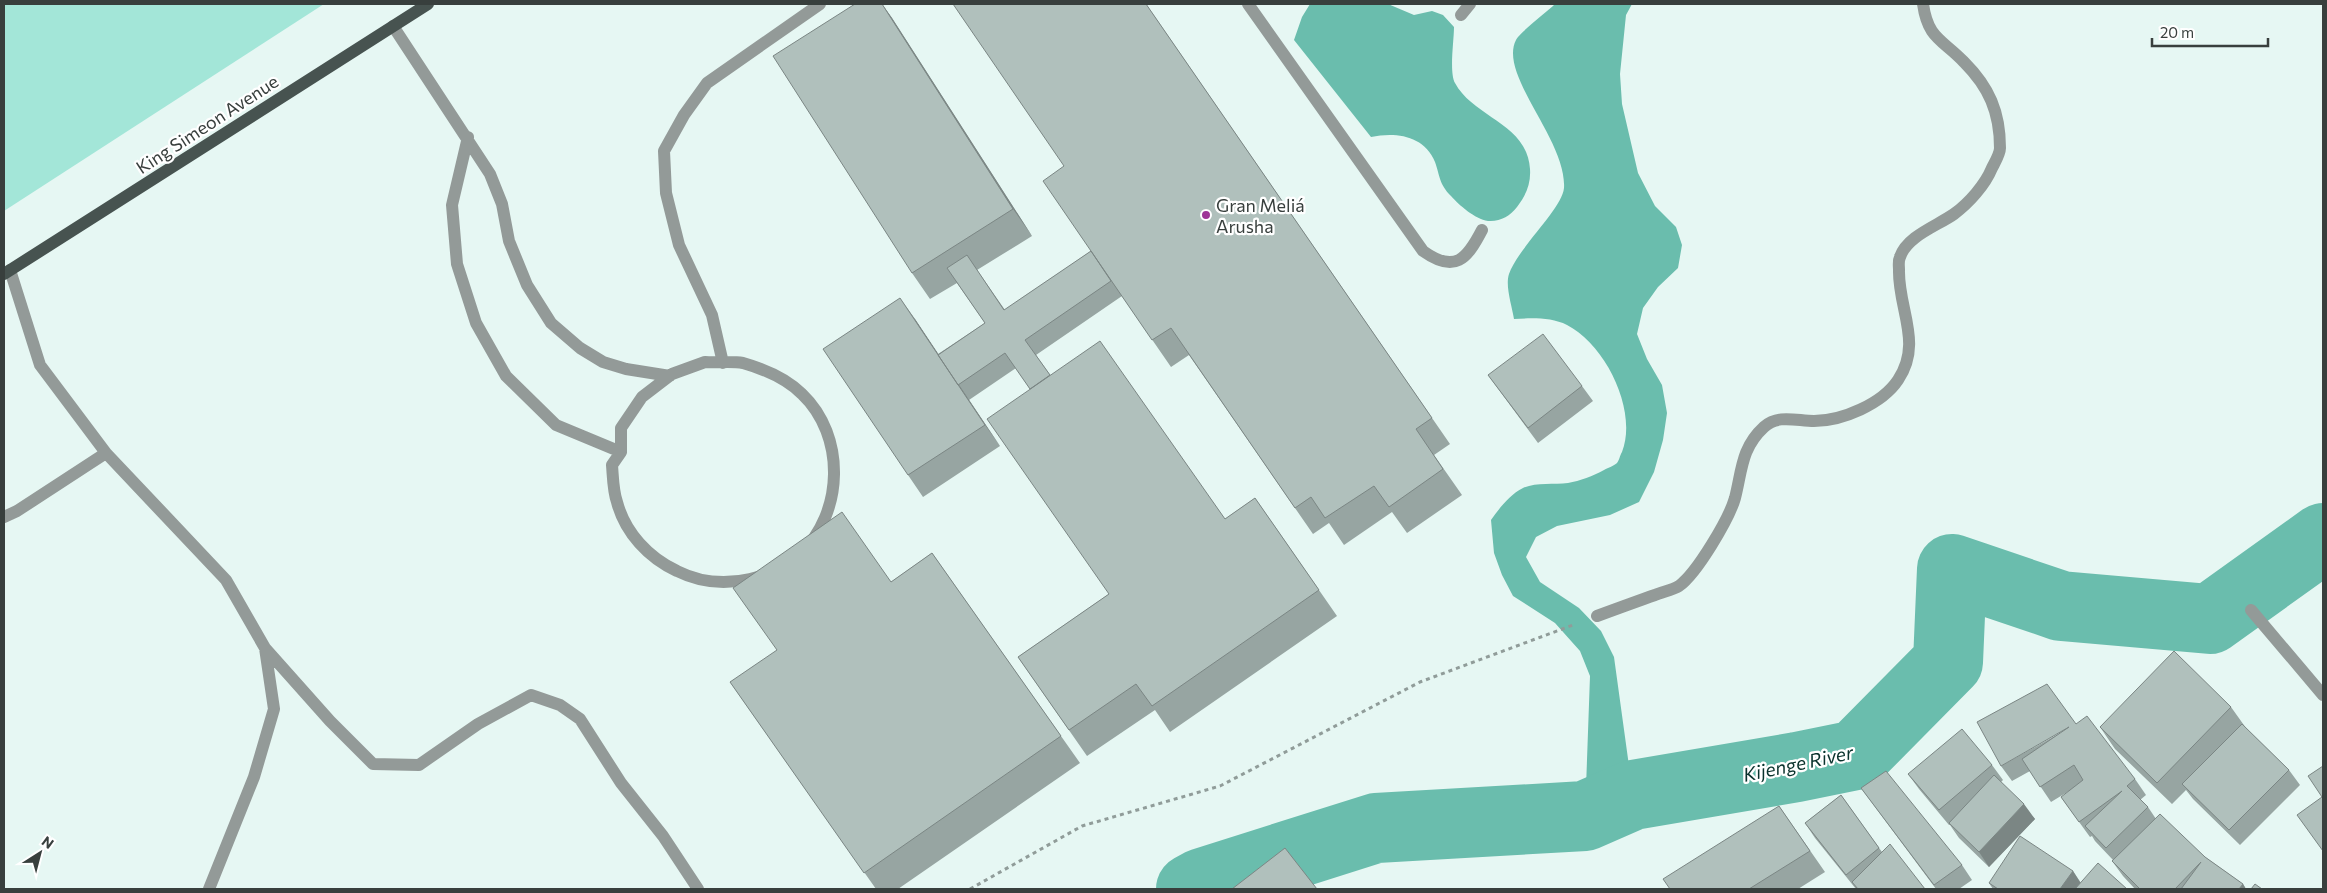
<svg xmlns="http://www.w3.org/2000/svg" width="2327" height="893" font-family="Commissioner,sans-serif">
  <rect width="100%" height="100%" fill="#e6f7f3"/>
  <path fill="#a3e6d8" d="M 4,4 L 324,4 L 4,211 Z"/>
  <path fill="#6abdad" d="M 1310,4 L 1388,4 L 1414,15 L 1432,11 L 1443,15 L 1454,27 C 1454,41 1449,72 1455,83 C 1474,118 1527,123 1530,169 C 1531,184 1526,195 1517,207 C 1510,216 1500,222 1488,221 C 1475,219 1459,205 1451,196 C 1439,184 1440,176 1435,162 C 1424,135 1395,132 1371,137 L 1294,40 L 1302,17 Z
    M 1555,4 L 1632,4 L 1626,15 L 1620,74 L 1622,104 L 1638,173 L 1655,206 L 1676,227 L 1682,245 L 1678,268 L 1658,287 L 1643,308 L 1637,334 L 1647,359 L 1662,385 L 1667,413 L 1663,440 L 1654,472 L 1639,502 L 1610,515 L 1557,526 L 1536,537 L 1526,557 L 1540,582 L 1579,608 L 1601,631 L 1614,657 L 1633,795 L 1585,816 L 1590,676 L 1580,651 L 1555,623 L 1513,596 L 1502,575 L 1494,553 L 1491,520 C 1499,509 1509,495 1523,488 C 1536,482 1554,485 1568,483 C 1580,481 1593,476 1604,470 C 1607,468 1614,466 1617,463 C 1619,461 1620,455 1622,452 C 1638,411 1606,345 1567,325 C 1551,317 1531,318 1514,319 C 1512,306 1505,286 1509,274 C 1518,248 1562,209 1564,188 C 1567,140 1498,75 1516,40 C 1520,32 1547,12 1555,4 Z"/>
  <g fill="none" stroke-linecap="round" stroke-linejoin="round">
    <path stroke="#6abdad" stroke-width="70" d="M 1191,889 L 1202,883 L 1376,828 L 1585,816 L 1633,795 L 1797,767 L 1856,755 L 1948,662 L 1952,569 L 2061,606 L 2210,619 L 2323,538"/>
    <path stroke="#909c99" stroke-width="3" stroke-dasharray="4 4" stroke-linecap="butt" d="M 970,889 L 1082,826 L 1220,786 L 1420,682 L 1573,625"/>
    <path stroke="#939a98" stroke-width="12" d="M 1248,4 L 1423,251 C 1455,274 1467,259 1482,230
      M 1461,15 L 1470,4
      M 393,26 L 490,174 L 502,204 L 509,241 L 527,285 L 551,323 L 580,348 L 603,362 L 626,369 L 670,376
      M 468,137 L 452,205 L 457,264 L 476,323 L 506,376 L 556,425 L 621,452
      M 10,270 L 40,365 L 106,453 L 226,580 L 265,648 L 274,709 L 254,777 L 209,889
      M 705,362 C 717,363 731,361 743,363 C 764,369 786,378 802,394 C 846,436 844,513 800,554 C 787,567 767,575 750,579 C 724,585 701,583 677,571 C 649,558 625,533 617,502 C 613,491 613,477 612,465 L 621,452 L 621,428 L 642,397 L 672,374 Z
      M 723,363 L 712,315 L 679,245 L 666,193 L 664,151 L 684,115 L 707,83 L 820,4
      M 4,517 L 17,511 L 106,453
      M 2251,610 L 2323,695
      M 1597,616 C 1616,609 1635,602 1655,595 C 1662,592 1673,590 1679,586 C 1697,573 1729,519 1735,498 C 1742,471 1741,448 1764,427 C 1778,414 1797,421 1814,421 C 1842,421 1882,404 1898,380 C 1923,343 1898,309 1899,270 C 1899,266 1898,261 1900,257 C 1907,236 1937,226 1954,214 C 1969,203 1985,185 1992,168 C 1995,162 2000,154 2000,148 C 2000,112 1989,87 1964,62 C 1942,39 1928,39 1923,4
      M 265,648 L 330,721 L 373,764 L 419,765 L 478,724 L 531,695 L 560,705 L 580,719 L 621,783 L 663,836 L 698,889"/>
    <path stroke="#475350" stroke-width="12" d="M 4,274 L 428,4"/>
  </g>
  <path fill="#97a5a2" d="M 855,4 L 882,4 L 892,18 L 1032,236 L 977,270 L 1005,310 L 1091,251 L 1064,166 L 1146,4 L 1450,444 L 1434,455 L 1462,495 L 1407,533 L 1392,512 L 1344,545 L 1329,523 L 1313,534 L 1189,355 L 1171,367 L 1122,296 L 1036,355 L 1050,375 L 1225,519 L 1255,498 L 1337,616 L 1170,732 L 1155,710 L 1087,756 L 1018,657 L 1109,594 L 1030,389 L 1016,368 L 969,400 L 964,393 L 1000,446 L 923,497 L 908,475 L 915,319 L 938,354 L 985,323 L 957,283 L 930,299 L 912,273 Z
    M 1488,375 L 1582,386 L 1593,401 L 1538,443 Z
    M 932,553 L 1080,763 L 898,889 L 876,889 L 730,682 L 891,582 Z
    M 2231,707 L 2246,728 L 2289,770 L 2300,785 L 2240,845 L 2193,799 L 2186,790 L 2172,804 L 2115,749 L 2100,727 Z
    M 2076,724 L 2135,779 L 2146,795 L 2140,800 L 2148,807 L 2156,819 L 2205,857 L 2243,884 L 2246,889 L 2135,889 L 2123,876 L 2112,861 L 2113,860 L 2095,841 L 2092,836 L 2090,837 L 2061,797 L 2074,788 L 2051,802 L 2030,771 L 2012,781 L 2001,766 Z
    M 1992,765 L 2003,780 L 2001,782 L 2035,819 L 1989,867 L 1959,838 L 1950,825 L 1949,825 L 1919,789 L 1908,774 Z
    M 1861,788 L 1962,865 L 1972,880 L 1959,889 L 1936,889 Z
    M 1841,795 L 1882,852 L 1925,889 L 1856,889 L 1815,838 L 1805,823 Z
    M 1779,806 L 1825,872 L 1798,889 L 1670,889 Z
    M 2073,871 L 2081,883 L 2127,889 L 1993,889 L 1989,883 Z"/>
  <path fill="#7b8684" d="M 882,4 L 892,18 L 1032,236 L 1013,209 Z
    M 900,298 L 915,319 L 1000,446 L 985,425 Z
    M 2024,804 L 2035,819 L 1989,867 L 1979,852 Z
    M 2073,871 L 2083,887 L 2081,889 L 2060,889 Z
    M 2243,884 L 2246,889 L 2239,889 Z"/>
  <path fill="#b0c0bc" stroke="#7b8684" d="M 855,4 L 882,4 L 1013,209 L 912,273 L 773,56 Z
    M 953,4 L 1146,4 L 1432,418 L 1416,429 L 1443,469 L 1389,507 L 1374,486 L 1325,518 L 1311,497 L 1295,508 L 1171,328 L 1152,340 L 1043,181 L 1064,166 Z
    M 1091,251 L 1111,281 L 1025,340 L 1050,375 L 1030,389 L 1005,353 L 958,385 L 938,355 L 985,323 L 947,268 L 967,255 L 1004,310 Z
    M 900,298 L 985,425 L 908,475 L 823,349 Z
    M 1543,334 L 1582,386 L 1528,428 L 1488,375 Z
    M 1100,341 L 1225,519 L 1255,498 L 1319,590 L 1152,706 L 1136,684 L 1069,730 L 1018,657 L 1109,594 L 987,419 Z
    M 842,512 L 891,582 L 932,553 L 1061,736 L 864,873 L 730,682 L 777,650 L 733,588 Z
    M 2174,651 L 2231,707 L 2157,783 L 2100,727 Z
    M 2047,684 L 2076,724 L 2087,716 L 2135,779 L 2127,786 L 2148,807 L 2106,848 L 2085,826 L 2122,791 L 2079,822 L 2061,797 L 2083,780 L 2074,765 L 2040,787 L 2022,759 L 2069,727 L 2001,766 L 1977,722 Z
    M 2242,724 L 2289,770 L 2229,830 L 2182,784 Z
    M 1962,729 L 1992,765 L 1939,810 L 1908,774 Z
    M 2323,766 L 2323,851 L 2297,815 L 2322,797 L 2308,776 Z
    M 1886,771 L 1962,865 L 1934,885 L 1861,788 Z
    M 1994,775 L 2024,804 L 1979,852 L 1949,823 Z
    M 1841,795 L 1879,848 L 1846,875 L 1805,823 Z
    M 1779,806 L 1810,851 L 1749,889 L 1670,889 L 1663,879 Z
    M 2160,814 L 2205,857 L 2243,884 L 2239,889 L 2181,889 L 2201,862 L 2175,889 L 2140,889 L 2112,861 Z
    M 2020,836 L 2073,871 L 2060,889 L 1998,889 L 1989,883 Z
    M 1890,844 L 1925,889 L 1858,889 L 1852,882 Z
    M 1285,848 L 1317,889 L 1232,889 Z
    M 2098,863 L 2127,889 L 2075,889 Z
    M 2255,884 L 2262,889 L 2251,889 Z"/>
  <circle fill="#9e3597" stroke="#fff" stroke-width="2" cx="1206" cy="215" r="5"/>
  <g text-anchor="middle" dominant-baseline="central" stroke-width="4.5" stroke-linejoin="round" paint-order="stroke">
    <g font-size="18" fill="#383f3d" stroke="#fff">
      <text transform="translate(207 124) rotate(-33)">King Simeon Avenue</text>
    </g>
    <g font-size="18" fill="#383f3d" stroke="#fff" text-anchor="start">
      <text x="1216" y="205">Gran Meliá<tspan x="1216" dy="21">Arusha</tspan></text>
    </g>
    <g font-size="19" font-style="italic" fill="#09322c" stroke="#fff">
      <text transform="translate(1798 763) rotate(-12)">Kijenge River</text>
    </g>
  </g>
  <rect width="2327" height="893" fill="none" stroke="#383f3d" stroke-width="10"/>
  <g transform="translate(40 853) rotate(36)" stroke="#ffffff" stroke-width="4" paint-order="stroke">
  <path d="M0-4L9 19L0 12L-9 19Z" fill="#383f3d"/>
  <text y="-8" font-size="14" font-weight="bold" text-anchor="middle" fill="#383f3d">N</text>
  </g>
  <path d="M2152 38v8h116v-8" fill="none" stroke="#383f3d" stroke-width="2.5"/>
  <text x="2160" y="38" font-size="15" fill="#383f3d" stroke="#ffffff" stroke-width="4" paint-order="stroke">20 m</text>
</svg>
